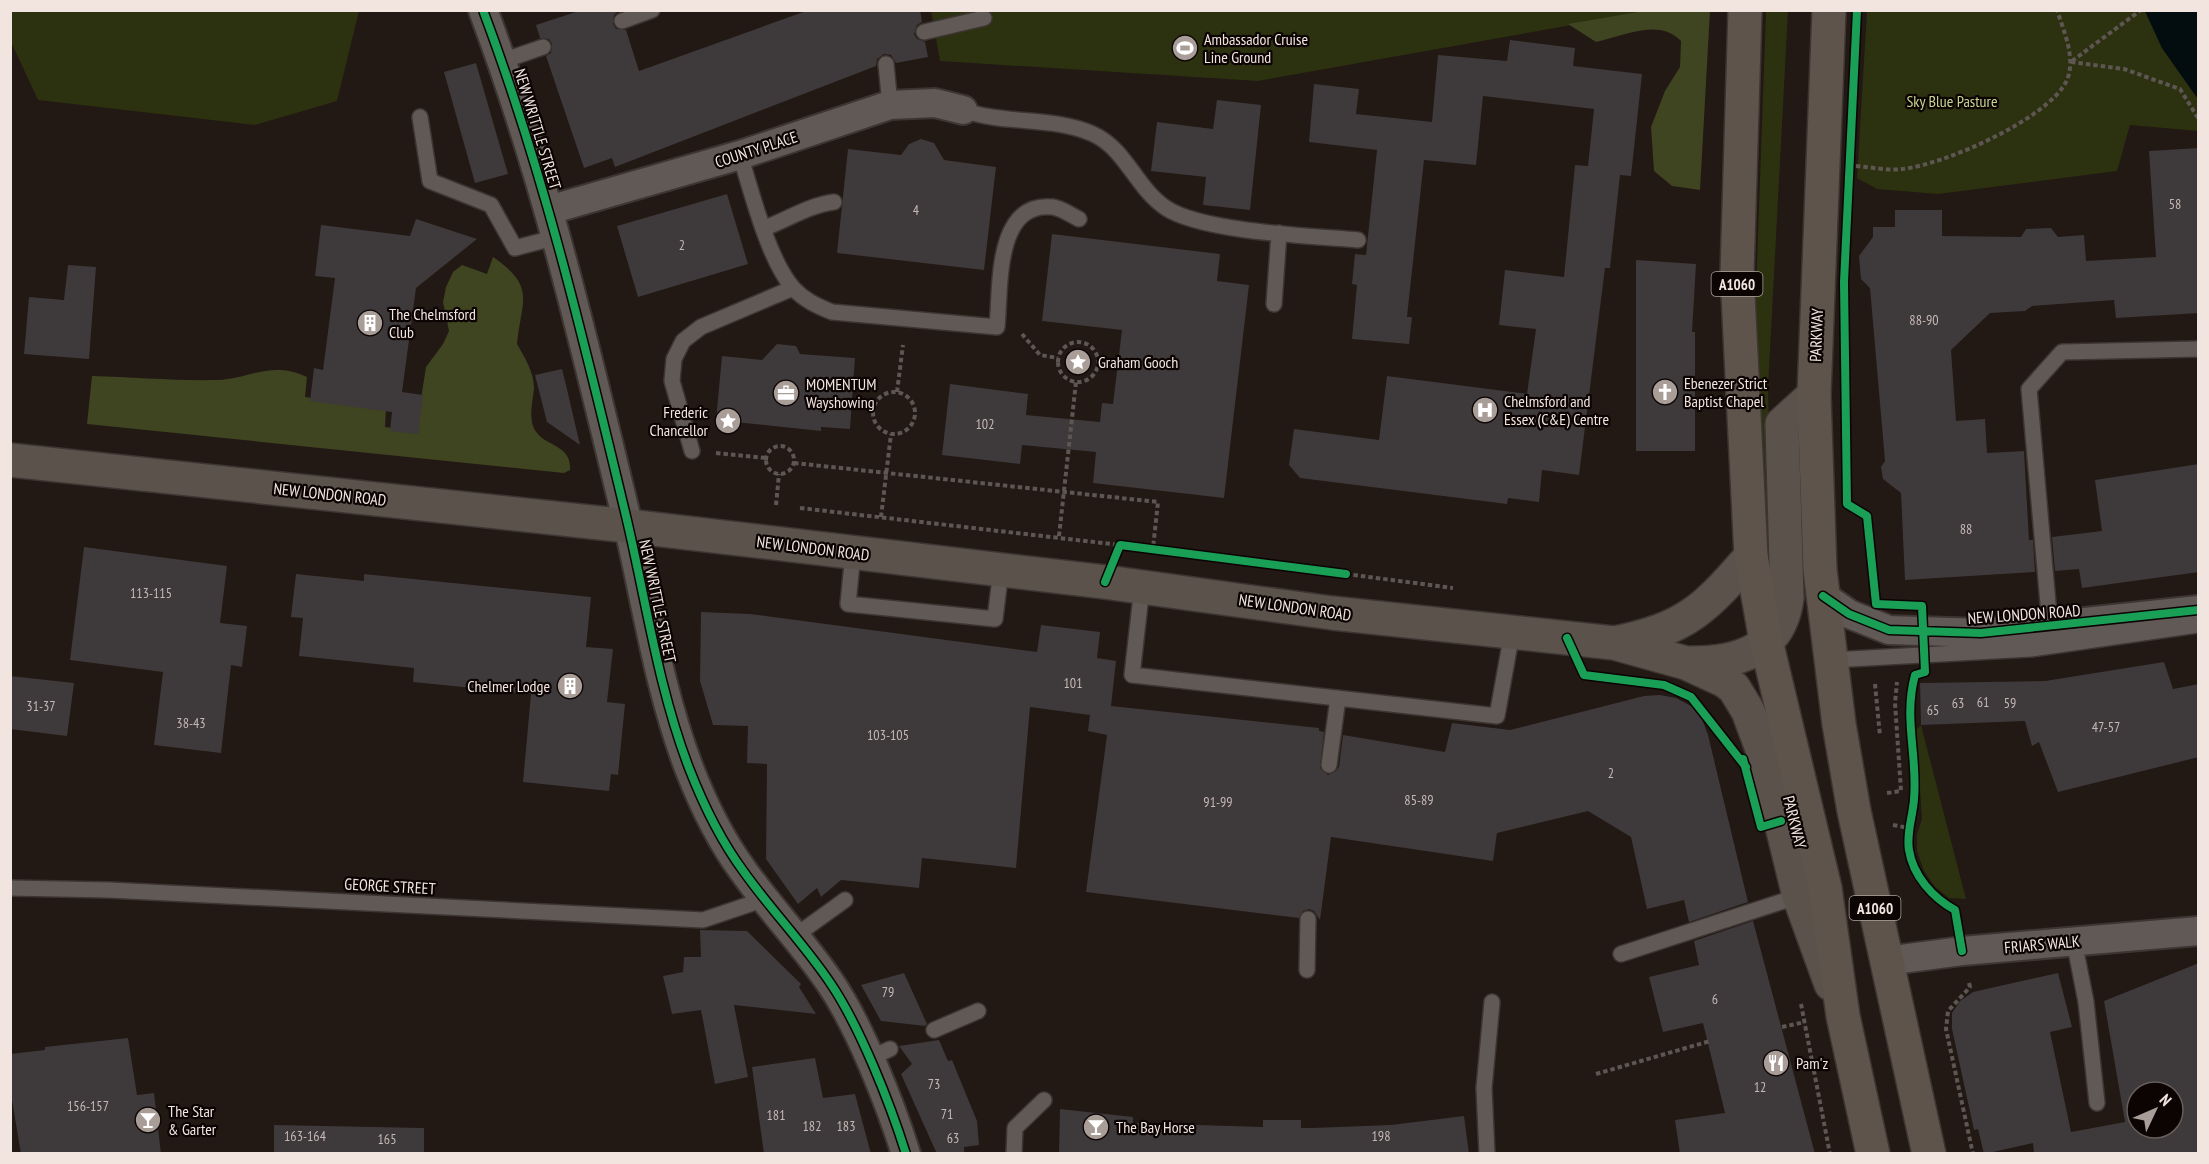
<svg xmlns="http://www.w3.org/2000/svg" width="2209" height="1164" font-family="'PT Sans Narrow',sans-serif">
  <rect width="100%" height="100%" fill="#221814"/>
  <path fill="#2c310f" d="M 10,11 L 11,10 L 359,11 L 337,101 L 255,125 L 38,100 L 11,42 Z
    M 931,11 L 1650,11 L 1258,81 L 940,61 Z
    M 1766,11 L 1788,11 L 1768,388 L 1772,558 L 1767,558 L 1755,319 Z
    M 1867,11 L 2145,11 L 2162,48 L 2198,99 L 2198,131 L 2130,125 L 2117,171 L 1938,194 L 1877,189 L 1857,178 Z
    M 1921,725 L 1966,899 L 1949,898 L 1935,887 L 1924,871 L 1917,851 L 1917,834 L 1922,819 L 1916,730 Z"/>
  <path fill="#3f4421" d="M 1650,10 L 1710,11 L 1700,190 L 1672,186 L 1654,171 L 1651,127 L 1665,91 L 1680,67 L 1681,41 C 1658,18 1625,36 1596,42 L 1568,24 Z
    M 493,257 C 537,287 521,301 517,344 C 524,356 534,372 534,388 C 533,401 529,412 533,426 C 541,448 572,442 570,470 L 564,473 L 87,424 L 92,376 C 134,377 176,381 217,380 C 250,379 271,360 307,377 L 305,397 L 386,408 L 385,427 L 416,431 L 426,367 L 443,344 L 449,331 L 443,302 L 446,287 L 453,272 L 462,265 L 487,274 Z"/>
  <path fill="#030d0f" d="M 2145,11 L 2198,11 L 2198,99 L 2162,48 Z"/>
  <path fill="#3e393b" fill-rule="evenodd" d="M 582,10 L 619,10 L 614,15 L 613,24 L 616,29 L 626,30 L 639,71 L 809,10 L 920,10 L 922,22 L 917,25 L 914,34 L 917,39 L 925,42 L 928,57 L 896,63 L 891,55 L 884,54 L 877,59 L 876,66 L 615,167 L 612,158 L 584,168 L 546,56 L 551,53 L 552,44 L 549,39 L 540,38 L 536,25 Z
    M 1510,40 L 1575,48 L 1573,66 L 1642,74 L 1631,176 L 1620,175 L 1610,268 L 1605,268 L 1579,475 L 1542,470 L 1539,502 L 1508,498 L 1507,504 L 1300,478 L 1289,465 L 1294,429 L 1379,440 L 1387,376 L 1527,394 L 1536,329 L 1499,325 L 1505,270 L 1564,277 L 1575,165 L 1588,166 L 1594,109 L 1483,96 L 1476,165 L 1424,160 L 1407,317 L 1412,317 L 1409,344 L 1352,339 L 1357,285 L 1352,284 L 1355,254 L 1366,255 L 1377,150 L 1309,142 L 1314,84 L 1359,89 L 1356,114 L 1432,122 L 1438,55 L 1507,61 Z
    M 476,63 L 508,174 L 475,183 L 444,72 Z
    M 1217,100 L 1261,105 L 1250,210 L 1203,205 L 1206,177 L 1151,171 L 1157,122 L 1213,129 Z
    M 921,139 L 934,143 L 944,160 L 996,167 L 984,270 L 837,253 L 848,149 L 901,155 L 909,144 Z
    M 2199,148 L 2199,313 L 2116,318 L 2114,300 L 2032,306 L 2025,311 L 1990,313 L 1951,350 L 1956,421 L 1985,419 L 1987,453 L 2024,451 L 2029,540 L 2033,540 L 2035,572 L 1905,580 L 1901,493 L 1883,479 L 1881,467 L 1885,461 L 1870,288 L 1861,279 L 1859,256 L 1873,237 L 1873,227 L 1895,227 L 1895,210 L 1942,210 L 1942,236 L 2021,237 L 2026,229 L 2051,228 L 2058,237 L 2084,235 L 2086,261 L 2156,257 L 2149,151 Z
    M 727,194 L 748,264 L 638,297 L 617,226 Z
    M 416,219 L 477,239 L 416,288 L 402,392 L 423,395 L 418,434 L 390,431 L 392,412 L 310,401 L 314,368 L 323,370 L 335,278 L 315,276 L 321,225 L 410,236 Z
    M 1052,234 L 1220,254 L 1217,281 L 1249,285 L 1224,498 L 1093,483 L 1096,452 L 1022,445 L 1020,464 L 942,455 L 950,384 L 1028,394 L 1026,415 L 1100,422 L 1102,403 L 1113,404 L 1122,330 L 1042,321 Z
    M 1636,260 L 1696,264 L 1692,332 L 1695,332 L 1695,451 L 1636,451 Z
    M 68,265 L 96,267 L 89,359 L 24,354 L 29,297 L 64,300 Z
    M 777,344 L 796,346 L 800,354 L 855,358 L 850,429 L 821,427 L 821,431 L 716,420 L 722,356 L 762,360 Z
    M 562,369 L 566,385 L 580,445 L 547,422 L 535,375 Z
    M 2199,464 L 2199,572 L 2082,588 L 2079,569 L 2055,571 L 2052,537 L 2102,531 L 2095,480 Z
    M 84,547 L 227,566 L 220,623 L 247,626 L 242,667 L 231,665 L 221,753 L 154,745 L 163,672 L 70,660 Z
    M 296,574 L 364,581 L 364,574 L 591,597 L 586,647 L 613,649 L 607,702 L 625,704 L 618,775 L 611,774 L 609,791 L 523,782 L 531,694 L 413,682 L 414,668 L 299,656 L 303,618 L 291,617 Z
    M 701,612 L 750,614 L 1037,652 L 1041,625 L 1100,632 L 1097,658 L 1116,661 L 1111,706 L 1319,728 L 1319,731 L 1324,732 L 1320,768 L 1328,775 L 1336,771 L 1339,767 L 1343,735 L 1445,752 L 1452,723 L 1510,730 L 1644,696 L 1660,695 L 1676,698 L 1691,706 L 1702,719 L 1708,735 L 1748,902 L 1689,922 L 1684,900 L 1647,909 L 1631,837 L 1588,811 L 1497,833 L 1493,861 L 1331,837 L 1320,920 L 1314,911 L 1309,909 L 1303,911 L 1299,918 L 1086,892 L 1107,735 L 1088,731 L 1090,715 L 1030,707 L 1016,868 L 922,858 L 919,888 L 841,880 L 821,897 L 817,888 L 798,904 L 766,859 L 767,764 L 747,763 L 748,726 L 713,725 L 700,681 Z
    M 2164,662 L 2173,689 L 2199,684 L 2199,757 L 2058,792 L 2039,742 L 2032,746 L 2025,721 L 1921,725 L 1920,683 L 2045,681 Z
    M 10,676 L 74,683 L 67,736 L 10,729 Z
    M 1753,921 L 1815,1154 L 1680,1154 L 1675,1120 L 1725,1113 L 1703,1023 L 1663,1032 L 1649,977 L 1699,965 L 1694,941 Z
    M 700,930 L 747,931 L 801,984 L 799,987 L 816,1014 L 734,1005 L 748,1077 L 715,1084 L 701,1010 L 672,1014 L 663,976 L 683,972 L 684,957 L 701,957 Z
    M 2199,963 L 2199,1154 L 2034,1154 L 2033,1143 L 1984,1154 L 1978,1129 L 1974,1130 L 1952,1029 L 1952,1013 L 1960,1001 L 1973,992 L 2058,973 L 2072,1027 L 2050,1032 L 2071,1132 L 2125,1122 L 2104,1001 ZM 2137,1092 L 2173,1092 L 2173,1128 L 2137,1128 Z
    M 904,973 L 927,1024 L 925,1026 L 881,1021 L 861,985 Z
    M 128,1038 L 137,1095 L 154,1093 L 161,1154 L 21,1154 L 10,1088 L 10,1054 L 45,1050 L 45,1047 Z
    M 939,1040 L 948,1061 L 952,1060 L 977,1121 L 979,1145 L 964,1147 L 964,1154 L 937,1154 L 901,1074 L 912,1064 L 899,1046 Z
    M 815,1058 L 823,1098 L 855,1094 L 871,1154 L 764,1154 L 752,1067 Z
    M 1060,1109 L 1133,1117 L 1133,1123 L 1263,1127 L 1263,1120 L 1301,1120 L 1301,1128 L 1312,1128 L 1391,1125 L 1464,1116 L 1469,1154 L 1059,1154 Z
    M 274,1125 L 424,1128 L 424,1154 L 274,1154 Z"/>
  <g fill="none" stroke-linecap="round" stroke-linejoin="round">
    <g stroke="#3d3532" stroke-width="18">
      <path id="lane" d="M 622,21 L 652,10
        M 924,32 L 984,18
        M 502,61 L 543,47
        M 886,64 L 890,105
        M 963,110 C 1005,125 1052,116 1093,134 C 1126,149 1136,188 1166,208 C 1202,232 1312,236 1358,240
        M 420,117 L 430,181 L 491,205 L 515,248 L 557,237
        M 740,155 C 752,193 768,259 793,288 C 804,300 817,306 832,312 L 997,327 C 1001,288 994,201 1053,207 C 1061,208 1071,215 1079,219
        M 765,228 C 788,219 810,205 834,202
        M 1274,304 L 1279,233
        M 692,451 L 672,381 L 674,359 L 683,341 L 701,327 L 793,288
        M 853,553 L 848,604 L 995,619 L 1001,570
        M 1142,587 L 1132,675 L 1497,716 L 1512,633
        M 2050,626 L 2029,389 L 2062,352 L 2198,349
        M 1832,660 L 2031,649 L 2198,625
        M 1329,765 L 1338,698
        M 10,888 L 109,890 L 703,920 L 765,899
        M 795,936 L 845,900
        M 2074,941 L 2086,1002 L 2097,1103
        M 1621,954 L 1799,896
        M 1307,970 L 1308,919
        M 934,1030 L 978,1011
        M 868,1059 L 890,1049
        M 1014,1154 L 1015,1128 L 1044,1100
        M 1487,1154 L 1484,1088 L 1492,1002"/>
    </g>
    <g stroke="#3d3532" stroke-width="32">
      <path id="street" d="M 483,10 C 545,175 585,346 626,516 C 646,600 658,687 689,768 C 703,804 721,841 744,872 C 771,910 805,945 831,984 C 860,1027 890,1103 906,1154
        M 549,210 L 740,155 L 890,105 L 935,103 L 963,110
        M 1823,596 L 1849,614 L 1889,630 L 1981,633 L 2198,610
        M 1886,961 L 1962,951 L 2198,931"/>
    </g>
    <g stroke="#3d3532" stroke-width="36">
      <path id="secondary" d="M 10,460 L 628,526 L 1105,582 L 1332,613 L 1614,643 L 1686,663 L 1725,681 L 1734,688 L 1748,711 L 1765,757 L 1799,896 L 1831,984
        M 1615,643 C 1687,628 1704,610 1751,556
        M 1691,663 C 1738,663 1780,651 1787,598 L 1782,424 L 1814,395"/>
    </g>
    <g stroke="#3d3532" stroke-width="36">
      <path id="primary" d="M 1745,10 L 1737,274 L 1751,556 L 1766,641 L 1825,888 L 1843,1016 L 1873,1154
        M 1829,10 L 1814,395 L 1820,570 L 1839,724 L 1854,811 L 1929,1154"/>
    </g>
    <path stroke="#5e5652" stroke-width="4" stroke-dasharray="4.5 3" stroke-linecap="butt" d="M 2072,61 L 2141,10
      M 2071,62 L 2124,69 L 2180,89 L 2198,118
      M 1856,166 C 1871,167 1888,171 1902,169 C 1944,165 2047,119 2066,82 C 2077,60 2064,32 2057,10
      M 1022,334 L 1040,355 L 1058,358
      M1058 362a20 20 0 1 1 40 0a20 20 0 1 1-40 0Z
      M873 413a21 21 0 1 1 42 0a21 21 0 1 1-42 0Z
      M 897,392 L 903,345
      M766 460a14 14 0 1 1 28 0a14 14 0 1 1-28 0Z
      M 716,453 L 766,458
      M 794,463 L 1158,502 L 1153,548
      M 776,505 L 779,474
      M 800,508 L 1120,545
      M 881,517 L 891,434
      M 1059,536 L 1076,382
      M 1346,574 L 1453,588
      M 1875,684 L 1880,736
      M 1887,793 L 1901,791 L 1895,703 L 1897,682
      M 1893,825 L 1909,828
      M 1969,983 L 1970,987 L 1948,1011 L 1946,1029 L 1973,1154
      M 1801,1004 L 1830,1154
      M 1782,1027 L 1805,1022
      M 1596,1074 L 1710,1041"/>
    <use href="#lane" stroke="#615955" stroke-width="15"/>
    <use href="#street" stroke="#615955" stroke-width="28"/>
    <use href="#secondary" stroke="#5a524b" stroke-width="33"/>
    <use href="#primary" stroke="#5e544b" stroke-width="33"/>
    <g stroke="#0b0403" stroke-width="11">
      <path id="cycleway" d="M 483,10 C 545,175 585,346 626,516 C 646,600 658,687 689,768 C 703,804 721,841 744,872 C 771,910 805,945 831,984 C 860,1027 890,1103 906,1154
        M 1857,10 L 1844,282 L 1847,504 L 1867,516 L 1876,604 L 1922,606 L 1925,672 L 1915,675 C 1903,719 1918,756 1914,799 C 1913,816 1906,833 1909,850 C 1913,876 1933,898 1955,910 L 1962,951
        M 1105,582 L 1120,545 L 1346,574
        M 1823,596 L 1849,614 L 1889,630 L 1981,633 L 2198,610
        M 1567,638 L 1584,675 L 1664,685 L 1691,697 L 1746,767
        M 1743,759 L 1761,827 L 1781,821"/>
    </g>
    <use href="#cycleway" stroke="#1a9f57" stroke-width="8"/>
  </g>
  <defs>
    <g id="stadium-disc" transform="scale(1.35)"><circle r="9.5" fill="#a99d98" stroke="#0b0403"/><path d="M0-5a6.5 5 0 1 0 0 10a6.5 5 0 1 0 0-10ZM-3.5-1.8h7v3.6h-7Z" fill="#fff"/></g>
    <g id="building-disc" transform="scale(1.35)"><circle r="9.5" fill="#a99d98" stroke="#0b0403"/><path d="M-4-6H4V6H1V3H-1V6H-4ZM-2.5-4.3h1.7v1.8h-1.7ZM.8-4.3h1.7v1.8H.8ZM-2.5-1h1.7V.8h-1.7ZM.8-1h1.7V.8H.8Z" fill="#fff"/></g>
    <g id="sight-disc" transform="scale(1.35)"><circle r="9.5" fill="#a99d98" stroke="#0b0403"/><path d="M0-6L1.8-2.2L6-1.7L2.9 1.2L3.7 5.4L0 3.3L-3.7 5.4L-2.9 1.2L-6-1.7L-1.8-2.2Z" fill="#fff"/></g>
    <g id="church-disc" transform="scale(1.35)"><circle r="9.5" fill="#a99d98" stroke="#0b0403"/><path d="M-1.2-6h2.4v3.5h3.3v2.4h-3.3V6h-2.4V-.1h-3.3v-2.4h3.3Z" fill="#fff"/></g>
    <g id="office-disc" transform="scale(1.35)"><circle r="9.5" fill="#a99d98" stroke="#0b0403"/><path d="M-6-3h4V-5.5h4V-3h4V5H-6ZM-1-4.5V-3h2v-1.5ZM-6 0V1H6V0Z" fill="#fff"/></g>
    <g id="hospital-disc" transform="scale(1.35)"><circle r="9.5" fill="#a99d98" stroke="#0b0403"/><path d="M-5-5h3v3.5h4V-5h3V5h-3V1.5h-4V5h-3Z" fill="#fff"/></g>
    <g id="restaurant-disc" transform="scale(1.35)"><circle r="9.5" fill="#a99d98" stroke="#0b0403"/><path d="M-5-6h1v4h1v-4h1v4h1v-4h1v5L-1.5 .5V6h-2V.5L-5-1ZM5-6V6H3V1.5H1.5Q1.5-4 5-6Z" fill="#fff"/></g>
    <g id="bar-disc" transform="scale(1.35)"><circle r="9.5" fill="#a99d98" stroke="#0b0403"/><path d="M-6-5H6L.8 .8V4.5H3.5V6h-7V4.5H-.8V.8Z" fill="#fff"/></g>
  </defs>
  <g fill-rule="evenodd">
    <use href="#stadium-disc" x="1185" y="48"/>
    <use href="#building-disc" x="370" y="323"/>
    <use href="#sight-disc" x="1078" y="362"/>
    <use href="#church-disc" x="1665" y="392"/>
    <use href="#office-disc" x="786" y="393"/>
    <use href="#hospital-disc" x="1485" y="410"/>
    <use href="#sight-disc" x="728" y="421"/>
    <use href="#building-disc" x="570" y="686"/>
    <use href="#restaurant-disc" x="1776" y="1063"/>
    <use href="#bar-disc" x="148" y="1120"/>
    <use href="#bar-disc" x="1096" y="1127"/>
  </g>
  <g text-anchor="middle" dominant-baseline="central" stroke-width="4.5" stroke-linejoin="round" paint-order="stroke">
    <g font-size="14" fill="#c5b9b6">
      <text x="2175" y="204">58</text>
      <text x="916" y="210">4</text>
      <text x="682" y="245">2</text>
      <text x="1924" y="320">88-90</text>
      <text x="985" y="424">102</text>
      <text x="1966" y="529">88</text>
      <text x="151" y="593">113-115</text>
      <text x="1073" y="683">101</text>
      <text x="1983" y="702">61</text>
      <text x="1958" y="703">63</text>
      <text x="2010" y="703">59</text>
      <text x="41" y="706">31-37</text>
      <text x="1933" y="710">65</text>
      <text x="191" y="723">38-43</text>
      <text x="2106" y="727">47-57</text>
      <text x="888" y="735">103-105</text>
      <text x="1611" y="773">2</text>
      <text x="1419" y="800">85-89</text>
      <text x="1218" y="802">91-99</text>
      <text x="888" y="992">79</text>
      <text x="1715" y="999">6</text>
      <text x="934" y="1084">73</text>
      <text x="1760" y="1087">12</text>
      <text x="88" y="1106">156-157</text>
      <text x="947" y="1114">71</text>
      <text x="776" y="1115">181</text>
      <text x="812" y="1126">182</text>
      <text x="846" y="1126">183</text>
      <text x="305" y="1136">163-164</text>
      <text x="1381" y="1136">198</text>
      <text x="953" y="1138">63</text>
      <text x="387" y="1139">165</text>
    </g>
    <g fill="#0b0403" stroke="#ada19d" stroke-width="1.5">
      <rect x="1711.5" y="272" width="51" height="24" rx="4.5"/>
      <rect x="1849.5" y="896" width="51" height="24" rx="4.5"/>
    </g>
    <g font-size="15" font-weight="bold" fill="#f2e4df">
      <text x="1737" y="284">A1060</text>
      <text x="1875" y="908">A1060</text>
    </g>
    <g font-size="16" fill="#f2e4df" stroke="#0b0403" text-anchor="start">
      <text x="1204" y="39">Ambassador Cruise<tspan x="1204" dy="18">Line Ground</tspan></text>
      <text x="389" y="314">The Chelmsford<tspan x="389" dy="18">Club</tspan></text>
      <text x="1098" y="362">Graham Gooch</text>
      <text x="1684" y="383">Ebenezer Strict<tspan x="1684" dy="18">Baptist Chapel</tspan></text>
      <text x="806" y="384">MOMENTUM<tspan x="806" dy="18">Wayshowing</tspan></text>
      <text x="1504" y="401">Chelmsford and<tspan x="1504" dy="18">Essex (C&amp;E) Centre</tspan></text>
      <text x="708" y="412" text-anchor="end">Frederic<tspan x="708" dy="18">Chancellor</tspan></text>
      <text x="550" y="686" text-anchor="end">Chelmer Lodge</text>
      <text x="1796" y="1063">Pam'z</text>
      <text x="168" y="1111">The Star<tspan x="168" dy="18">&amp; Garter</tspan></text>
      <text x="1116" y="1127">The Bay Horse</text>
    </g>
    <g font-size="16" fill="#c6d490" stroke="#0b0403">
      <text x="1952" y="101">Sky Blue Pasture</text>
    </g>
    <g font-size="16" fill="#f2e4df" stroke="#0b0403">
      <text transform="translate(538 129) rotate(73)">NEW WRITTLE STREET</text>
      <text transform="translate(756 149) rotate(-18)">COUNTY PLACE</text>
      <text transform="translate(1816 335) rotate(-88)">PARKWAY</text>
      <text transform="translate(330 494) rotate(6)">NEW LONDON ROAD</text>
      <text transform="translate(813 548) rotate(7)">NEW LONDON ROAD</text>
      <text transform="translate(658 601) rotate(78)">NEW WRITTLE STREET</text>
      <text transform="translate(1295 607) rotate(8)">NEW LONDON ROAD</text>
      <text transform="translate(2024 614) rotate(-4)">NEW LONDON ROAD</text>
      <text transform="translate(1795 822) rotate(76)">PARKWAY</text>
      <text transform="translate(390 886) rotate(3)">GEORGE STREET</text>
      <text transform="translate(2042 944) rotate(-5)">FRIARS WALK</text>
    </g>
  </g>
  <rect width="2209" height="1164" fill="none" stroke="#f2e4df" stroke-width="24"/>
  <g transform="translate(2155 1110) rotate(46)"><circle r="28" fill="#0b0403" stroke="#675e5b" stroke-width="1.5"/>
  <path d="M0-4.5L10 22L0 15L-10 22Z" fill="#a99d98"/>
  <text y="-9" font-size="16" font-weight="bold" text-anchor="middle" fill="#f2e4df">N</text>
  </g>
</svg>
